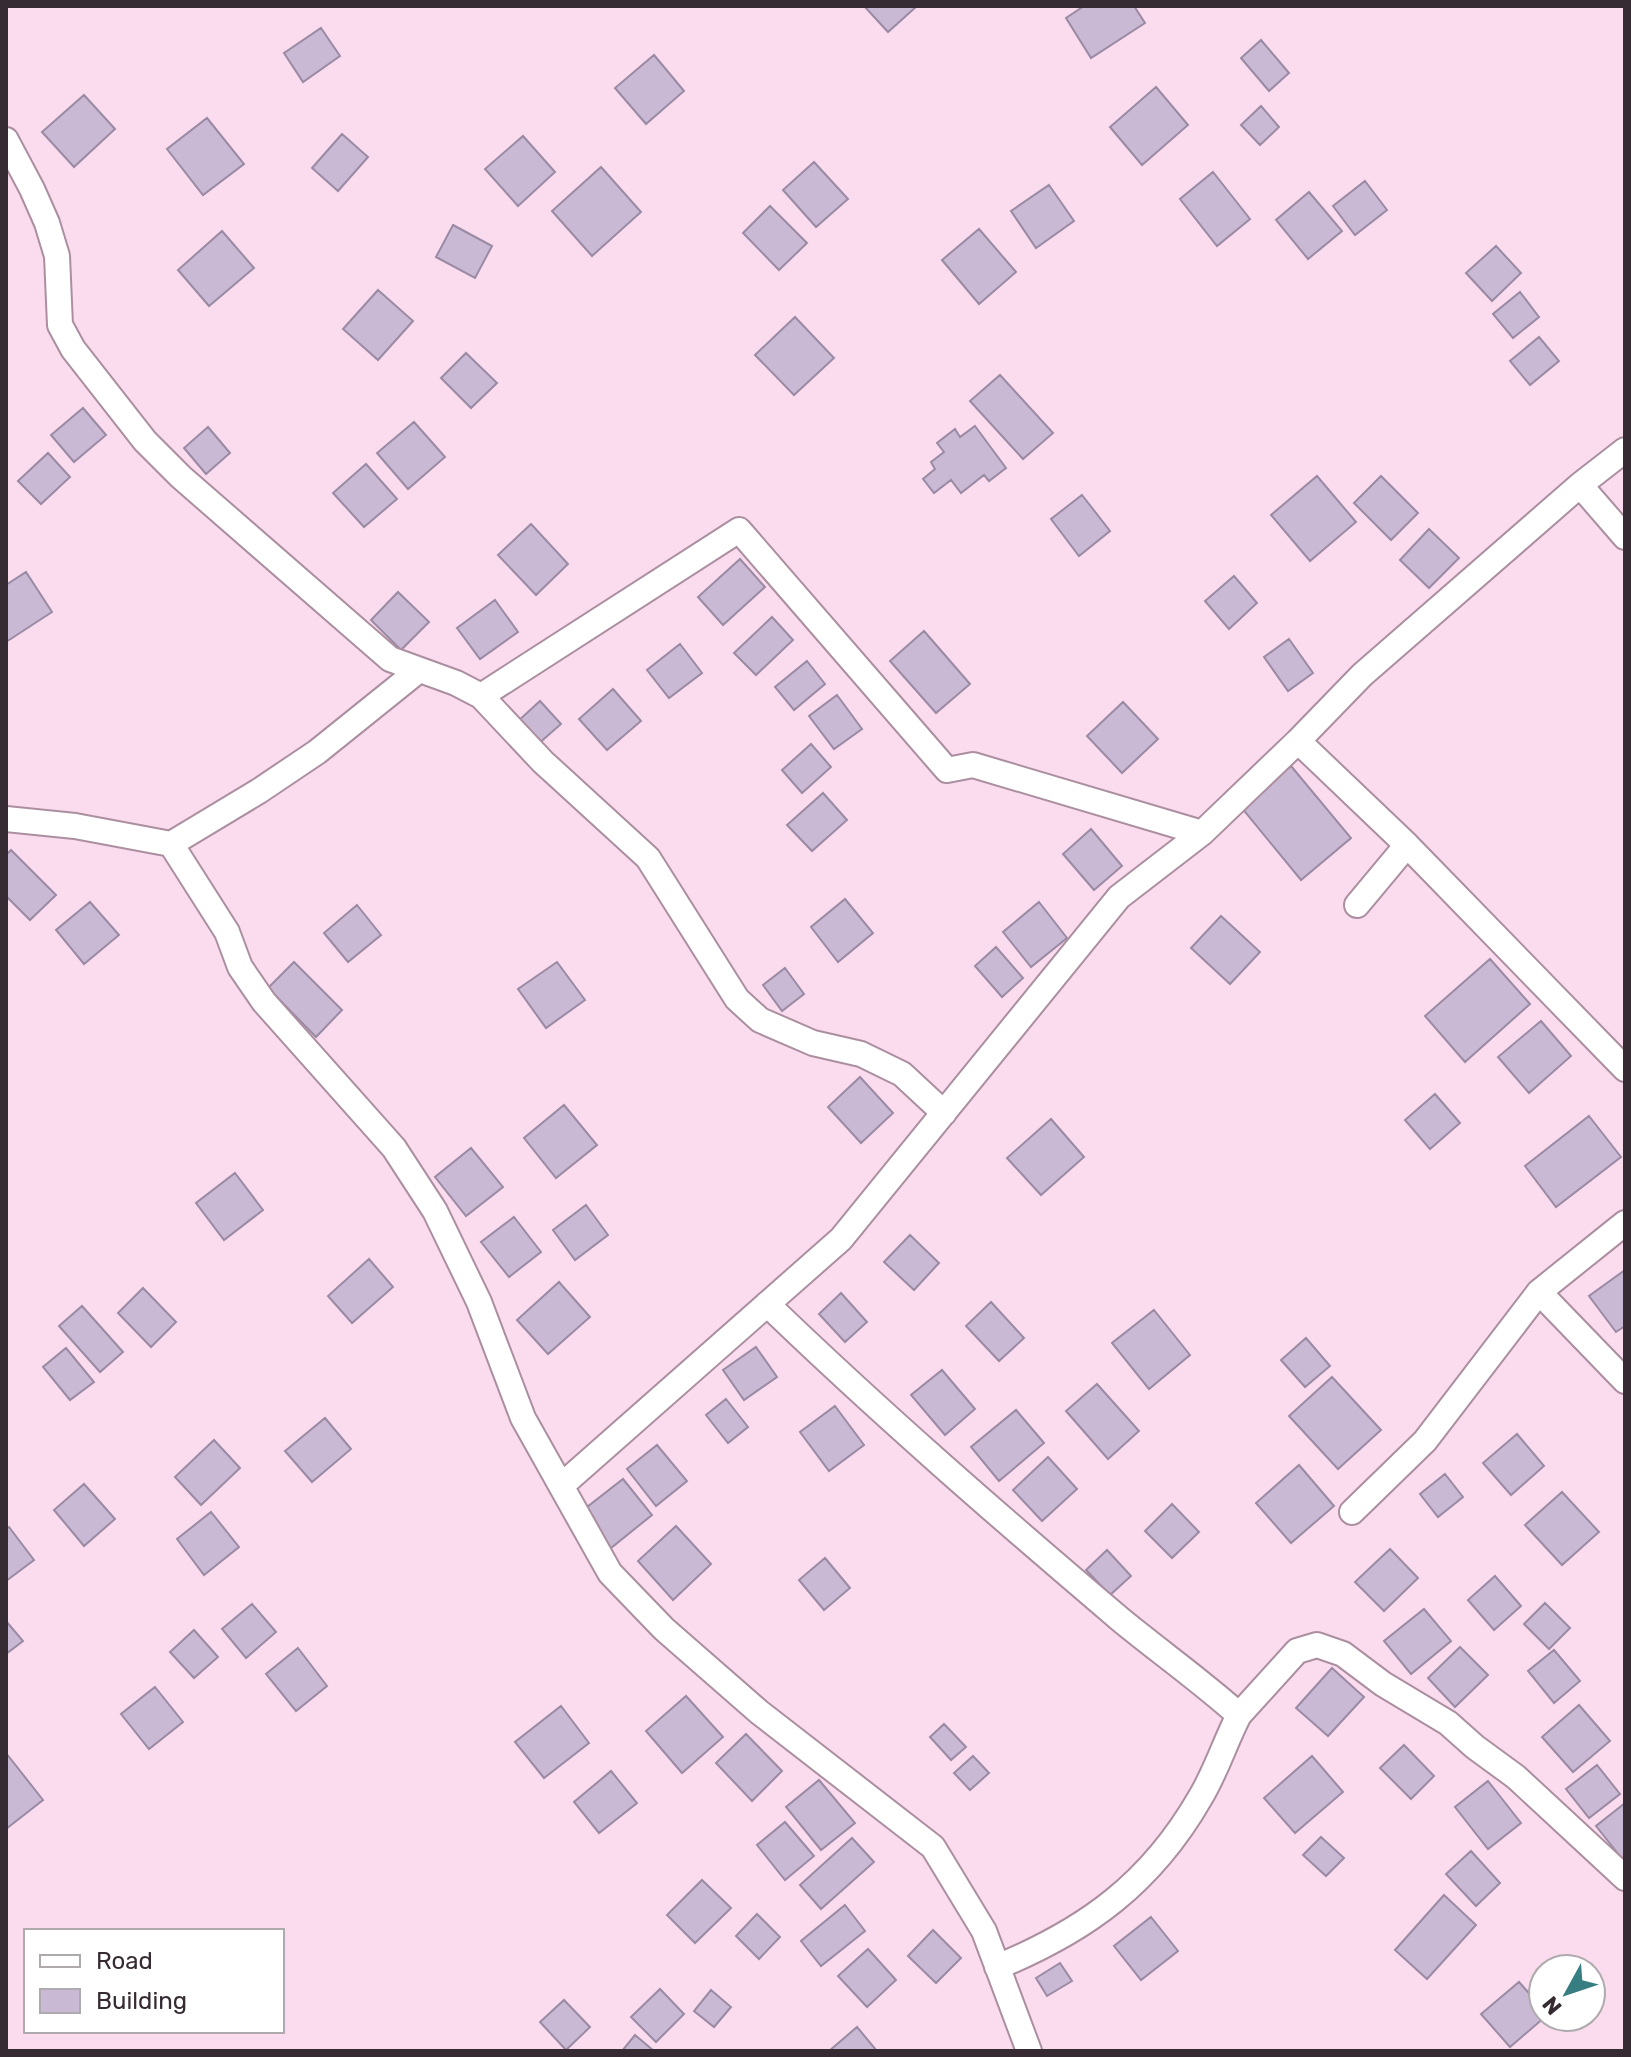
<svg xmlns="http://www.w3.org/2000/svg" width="1631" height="2057" font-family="Rubik,sans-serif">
  <rect width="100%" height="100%" fill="#fadcee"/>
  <path fill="#cab9d4" stroke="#9a8aa3" stroke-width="2" d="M 864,6 L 917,6 L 888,32 Z
    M 1084,6 L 1134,6 L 1145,23 L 1091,58 L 1066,18 Z
    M 321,28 L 340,56 L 303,82 L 284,53 Z
    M 1261,40 L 1289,73 L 1269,91 L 1241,58 Z
    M 654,55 L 684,91 L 646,124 L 615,88 Z
    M 1156,87 L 1188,125 L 1142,165 L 1110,127 Z
    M 84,95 L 115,129 L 74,167 L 42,132 Z
    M 1261,106 L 1279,127 L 1260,145 L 1241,125 Z
    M 207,118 L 244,164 L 203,195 L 167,149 Z
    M 342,134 L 368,157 L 338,191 L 312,168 Z
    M 523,136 L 555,172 L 518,206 L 485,169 Z
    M 814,162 L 848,199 L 816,227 L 783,190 Z
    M 601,167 L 641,212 L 592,256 L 552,211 Z
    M 1213,172 L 1250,219 L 1217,246 L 1180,199 Z
    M 1365,181 L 1387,210 L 1355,235 L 1333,206 Z
    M 1049,185 L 1074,221 L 1036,248 L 1011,211 Z
    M 1309,192 L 1342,231 L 1308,259 L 1276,220 Z
    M 770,206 L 807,243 L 779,270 L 743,233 Z
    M 453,225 L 492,246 L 475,278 L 436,257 Z
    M 979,229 L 1016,272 L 979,304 L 942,260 Z
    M 222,231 L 254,268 L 209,306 L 178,270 Z
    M 1496,246 L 1521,273 L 1492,301 L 1466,273 Z
    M 378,290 L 413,321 L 378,360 L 343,329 Z
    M 1520,292 L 1539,317 L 1513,338 L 1493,314 Z
    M 795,317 L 834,358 L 794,395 L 755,355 Z
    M 1539,337 L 1559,361 L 1530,385 L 1510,361 Z
    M 466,353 L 497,383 L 471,408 L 441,378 Z
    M 1000,375 L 1053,433 L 1023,459 L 970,401 Z
    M 83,408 L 106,435 L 74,462 L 51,435 Z
    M 414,422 L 445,457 L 408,489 L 377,453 Z
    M 975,426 L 1006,468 L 989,481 L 984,475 L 961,493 L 951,480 L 934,493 L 923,479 L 935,469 L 931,462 L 944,452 L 937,443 L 955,429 L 960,437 Z
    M 208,427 L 230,453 L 206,474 L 184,448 Z
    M 48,453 L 70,477 L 41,504 L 18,481 Z
    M 366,464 L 397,499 L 364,527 L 333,493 Z
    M 1317,476 L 1356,522 L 1310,561 L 1271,515 Z
    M 1381,476 L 1418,513 L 1391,540 L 1354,503 Z
    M 1082,495 L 1110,531 L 1079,556 L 1051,519 Z
    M 531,524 L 568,564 L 536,595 L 498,555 Z
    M 1429,529 L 1459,558 L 1429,588 L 1400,560 Z
    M 740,559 L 765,587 L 723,625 L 698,597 Z
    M 26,572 L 52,612 L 6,642 L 6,585 Z
    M 1234,576 L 1257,603 L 1229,629 L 1205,601 Z
    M 398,592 L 429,622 L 401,650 L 371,620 Z
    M 495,600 L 518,632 L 480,659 L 457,628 Z
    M 772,617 L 793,640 L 756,675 L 734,653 Z
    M 924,631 L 970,684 L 936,713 L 890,661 Z
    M 1289,639 L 1313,673 L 1288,691 L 1264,657 Z
    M 680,644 L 702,673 L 669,698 L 647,670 Z
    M 807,661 L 825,684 L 794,710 L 775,687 Z
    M 613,689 L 641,721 L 607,750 L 579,719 Z
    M 837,695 L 862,729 L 834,749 L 809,716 Z
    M 540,701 L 561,724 L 537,745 L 517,722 Z
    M 1123,702 L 1158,739 L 1122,773 L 1087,736 Z
    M 811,744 L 831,767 L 802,793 L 782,770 Z
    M 1291,766 L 1351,838 L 1301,880 L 1241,807 Z
    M 823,793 L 847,820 L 812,851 L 787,825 Z
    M 1091,829 L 1122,866 L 1094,890 L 1063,854 Z
    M 11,850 L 56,895 L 30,920 L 6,896 L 6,855 Z
    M 845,899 L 873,933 L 838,962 L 811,927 Z
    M 90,902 L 119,935 L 84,964 L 56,930 Z
    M 1039,902 L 1067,938 L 1031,967 L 1003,932 Z
    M 357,905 L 381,935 L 348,962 L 324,933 Z
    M 1221,916 L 1260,952 L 1230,984 L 1191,948 Z
    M 996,947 L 1023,978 L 1002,997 L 975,966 Z
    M 1490,959 L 1530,1004 L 1465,1062 L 1425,1016 Z
    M 294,962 L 342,1010 L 316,1037 L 268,988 Z
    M 557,962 L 585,1000 L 546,1028 L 518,989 Z
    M 785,968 L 804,994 L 782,1011 L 763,985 Z
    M 1541,1021 L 1571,1056 L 1529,1093 L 1498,1057 Z
    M 860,1077 L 893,1113 L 861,1143 L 828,1107 Z
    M 1435,1094 L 1460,1123 L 1430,1149 L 1405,1120 Z
    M 564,1105 L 597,1145 L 556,1178 L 524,1138 Z
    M 1589,1116 L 1621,1157 L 1556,1207 L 1525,1166 Z
    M 1051,1119 L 1084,1157 L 1041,1195 L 1007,1158 Z
    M 471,1148 L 503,1187 L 466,1216 L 435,1177 Z
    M 235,1173 L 263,1210 L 224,1240 L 196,1203 Z
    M 586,1205 L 608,1235 L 575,1260 L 553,1230 Z
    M 514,1217 L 541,1252 L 509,1277 L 481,1242 Z
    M 910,1235 L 939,1263 L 914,1290 L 884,1262 Z
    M 369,1259 L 393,1287 L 352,1323 L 328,1296 Z
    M 1625,1270 L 1625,1326 L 1616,1332 L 1589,1296 Z
    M 559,1282 L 590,1317 L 548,1354 L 517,1320 Z
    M 143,1288 L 176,1322 L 151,1347 L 118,1313 Z
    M 841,1293 L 867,1322 L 845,1342 L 819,1314 Z
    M 991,1302 L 1024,1338 L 999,1361 L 966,1326 Z
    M 82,1306 L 123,1352 L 100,1372 L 59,1326 Z
    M 1154,1310 L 1190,1355 L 1149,1389 L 1112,1343 Z
    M 1306,1338 L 1330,1366 L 1305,1387 L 1281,1360 Z
    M 756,1347 L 777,1377 L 744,1400 L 723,1370 Z
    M 66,1348 L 94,1382 L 70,1400 L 43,1367 Z
    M 942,1370 L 975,1409 L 945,1435 L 911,1395 Z
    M 1332,1377 L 1381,1430 L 1338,1469 L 1289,1416 Z
    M 1097,1384 L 1139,1431 L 1108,1459 L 1066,1411 Z
    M 726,1399 L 748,1427 L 728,1443 L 706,1415 Z
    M 835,1406 L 864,1445 L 829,1471 L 800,1432 Z
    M 1016,1410 L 1044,1443 L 999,1481 L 971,1447 Z
    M 325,1418 L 351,1449 L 312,1482 L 285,1451 Z
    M 1517,1434 L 1544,1466 L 1511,1495 L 1483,1463 Z
    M 214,1440 L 240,1468 L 201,1505 L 175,1477 Z
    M 657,1445 L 687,1481 L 656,1506 L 627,1469 Z
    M 1048,1457 L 1077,1489 L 1042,1521 L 1013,1490 Z
    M 1299,1465 L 1334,1506 L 1291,1543 L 1256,1503 Z
    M 1445,1474 L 1463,1497 L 1438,1517 L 1420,1494 Z
    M 623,1479 L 652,1515 L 611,1548 L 582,1511 Z
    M 84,1484 L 115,1519 L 84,1546 L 54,1510 Z
    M 1562,1492 L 1599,1532 L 1562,1565 L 1525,1525 Z
    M 1172,1504 L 1199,1532 L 1172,1558 L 1145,1531 Z
    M 211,1512 L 239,1547 L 204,1575 L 177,1539 Z
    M 676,1526 L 711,1564 L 673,1600 L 638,1561 Z
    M 9,1527 L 34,1560 L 6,1581 L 6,1529 Z
    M 1390,1549 L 1418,1578 L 1384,1611 L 1355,1582 Z
    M 1107,1550 L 1131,1576 L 1110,1595 L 1086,1570 Z
    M 825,1558 L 850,1588 L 824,1610 L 799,1580 Z
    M 1495,1576 L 1521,1606 L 1494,1630 L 1468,1600 Z
    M 1545,1603 L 1570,1628 L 1549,1649 L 1524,1624 Z
    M 252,1604 L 276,1632 L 246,1658 L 222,1629 Z
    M 1424,1609 L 1451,1641 L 1411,1674 L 1384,1641 Z
    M 6,1621 L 23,1641 L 6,1654 Z
    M 194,1630 L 218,1657 L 194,1678 L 170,1652 Z
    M 1460,1647 L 1488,1675 L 1455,1707 L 1428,1678 Z
    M 298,1648 L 327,1686 L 296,1711 L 266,1674 Z
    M 1554,1650 L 1580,1681 L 1554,1703 L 1528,1671 Z
    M 1332,1668 L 1364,1697 L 1328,1736 L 1296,1708 Z
    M 155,1687 L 183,1722 L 149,1749 L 121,1714 Z
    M 686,1696 L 723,1737 L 682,1773 L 646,1731 Z
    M 1579,1705 L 1610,1741 L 1573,1772 L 1542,1737 Z
    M 561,1706 L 589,1743 L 544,1778 L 515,1742 Z
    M 944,1724 L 966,1747 L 951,1760 L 930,1737 Z
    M 746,1734 L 782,1771 L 752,1801 L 716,1763 Z
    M 1404,1745 L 1434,1776 L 1411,1799 L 1380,1768 Z
    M 6,1753 L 43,1800 L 6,1829 Z
    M 973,1756 L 989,1773 L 970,1790 L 954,1773 Z
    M 1312,1756 L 1343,1792 L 1295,1833 L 1264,1798 Z
    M 1597,1765 L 1620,1794 L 1589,1818 L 1566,1789 Z
    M 611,1771 L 637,1803 L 599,1833 L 574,1802 Z
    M 819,1780 L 855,1823 L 821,1850 L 786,1807 Z
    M 1488,1781 L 1521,1823 L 1488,1849 L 1455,1807 Z
    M 1625,1803 L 1625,1858 L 1623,1860 L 1596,1826 Z
    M 785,1822 L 814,1856 L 785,1880 L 757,1845 Z
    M 1321,1837 L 1344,1858 L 1326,1876 L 1303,1855 Z
    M 852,1838 L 874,1862 L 821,1909 L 800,1885 Z
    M 1471,1851 L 1500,1883 L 1476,1906 L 1446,1874 Z
    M 702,1880 L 731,1908 L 695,1943 L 667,1915 Z
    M 1444,1895 L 1476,1925 L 1427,1979 L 1395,1950 Z
    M 845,1905 L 865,1931 L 821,1966 L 801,1941 Z
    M 757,1914 L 780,1937 L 759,1959 L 736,1936 Z
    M 1151,1917 L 1178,1951 L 1141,1980 L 1114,1946 Z
    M 933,1930 L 961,1958 L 936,1983 L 908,1956 Z
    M 868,1949 L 896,1980 L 867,2007 L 838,1976 Z
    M 1060,1963 L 1072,1981 L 1047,1996 L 1036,1978 Z
    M 1519,1982 L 1543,2009 L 1545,2017 L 1510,2047 L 1481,2014 Z
    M 660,1989 L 684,2014 L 656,2042 L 631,2017 Z
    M 711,1990 L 731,2007 L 714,2027 L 694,2011 Z
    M 564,2000 L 590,2027 L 566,2050 L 540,2022 Z
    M 857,2027 L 877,2051 L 829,2051 Z
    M 635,2035 L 654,2051 L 622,2051 Z"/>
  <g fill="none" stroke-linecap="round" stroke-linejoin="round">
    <g stroke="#ab8fa0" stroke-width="28">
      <path id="street" d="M 6,140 L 32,189 L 47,223 L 57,256 L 60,325 L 73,349 L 145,441 L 181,477 L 390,659 L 456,683 L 481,696 L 739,530 L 947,770 L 973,765 L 1202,833 L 1298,741 L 1407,845 L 1357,905
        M 1580,485 L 1625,537
        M 481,696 L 543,762 L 648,858 L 737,999 L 760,1020 L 813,1043 L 861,1054 L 902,1074 L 944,1113
        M 1298,741 L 1362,675 L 1580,485 L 1625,450
        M 6,819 L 75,826 L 171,844 L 227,932 L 240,967 L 264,1002 L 394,1148 L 435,1211 L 479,1302 L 523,1418 L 610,1573 L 664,1629 L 759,1712 L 933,1847 L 984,1931 L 1029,2051
        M 171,844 L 259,791 L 317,752 L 419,670
        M 1407,845 L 1625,1069
        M 1539,1292 L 1625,1381
        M 767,1304 C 881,1414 1001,1518 1121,1620 C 1160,1652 1201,1681 1239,1715 L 1297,1651 L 1317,1645 L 1343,1654 L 1383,1684 L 1448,1723 L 1475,1747 L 1516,1777 L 1625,1878
        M 561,1486 L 841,1239 L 1119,897 L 1202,833
        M 1352,1512 L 1425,1441 L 1539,1292 L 1625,1223
        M 997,1967 C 1087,1930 1151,1883 1200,1798 C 1216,1772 1225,1742 1239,1715"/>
    </g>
    <use href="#street" stroke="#fff" stroke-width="24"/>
  </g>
  <rect width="1631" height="2057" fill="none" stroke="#362b32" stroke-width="16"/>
  <rect x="24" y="1929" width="260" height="104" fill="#ffffff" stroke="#afaaad" stroke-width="2"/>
  <rect x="40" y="1955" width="40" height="12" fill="#ffffff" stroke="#afaaad" stroke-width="2"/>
  <text x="96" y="1969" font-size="24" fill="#362b32">Road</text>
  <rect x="40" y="1989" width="40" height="24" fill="#cab9d4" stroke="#afaaad" stroke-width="2"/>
  <text x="96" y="2009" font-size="24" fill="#362b32">Building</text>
  <g transform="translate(1567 1993) rotate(230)"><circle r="38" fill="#ffffff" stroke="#afaaad" stroke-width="2"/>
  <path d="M0-6L14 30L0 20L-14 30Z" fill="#367e82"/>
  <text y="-12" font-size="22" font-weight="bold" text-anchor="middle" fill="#362b32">N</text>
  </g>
</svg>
